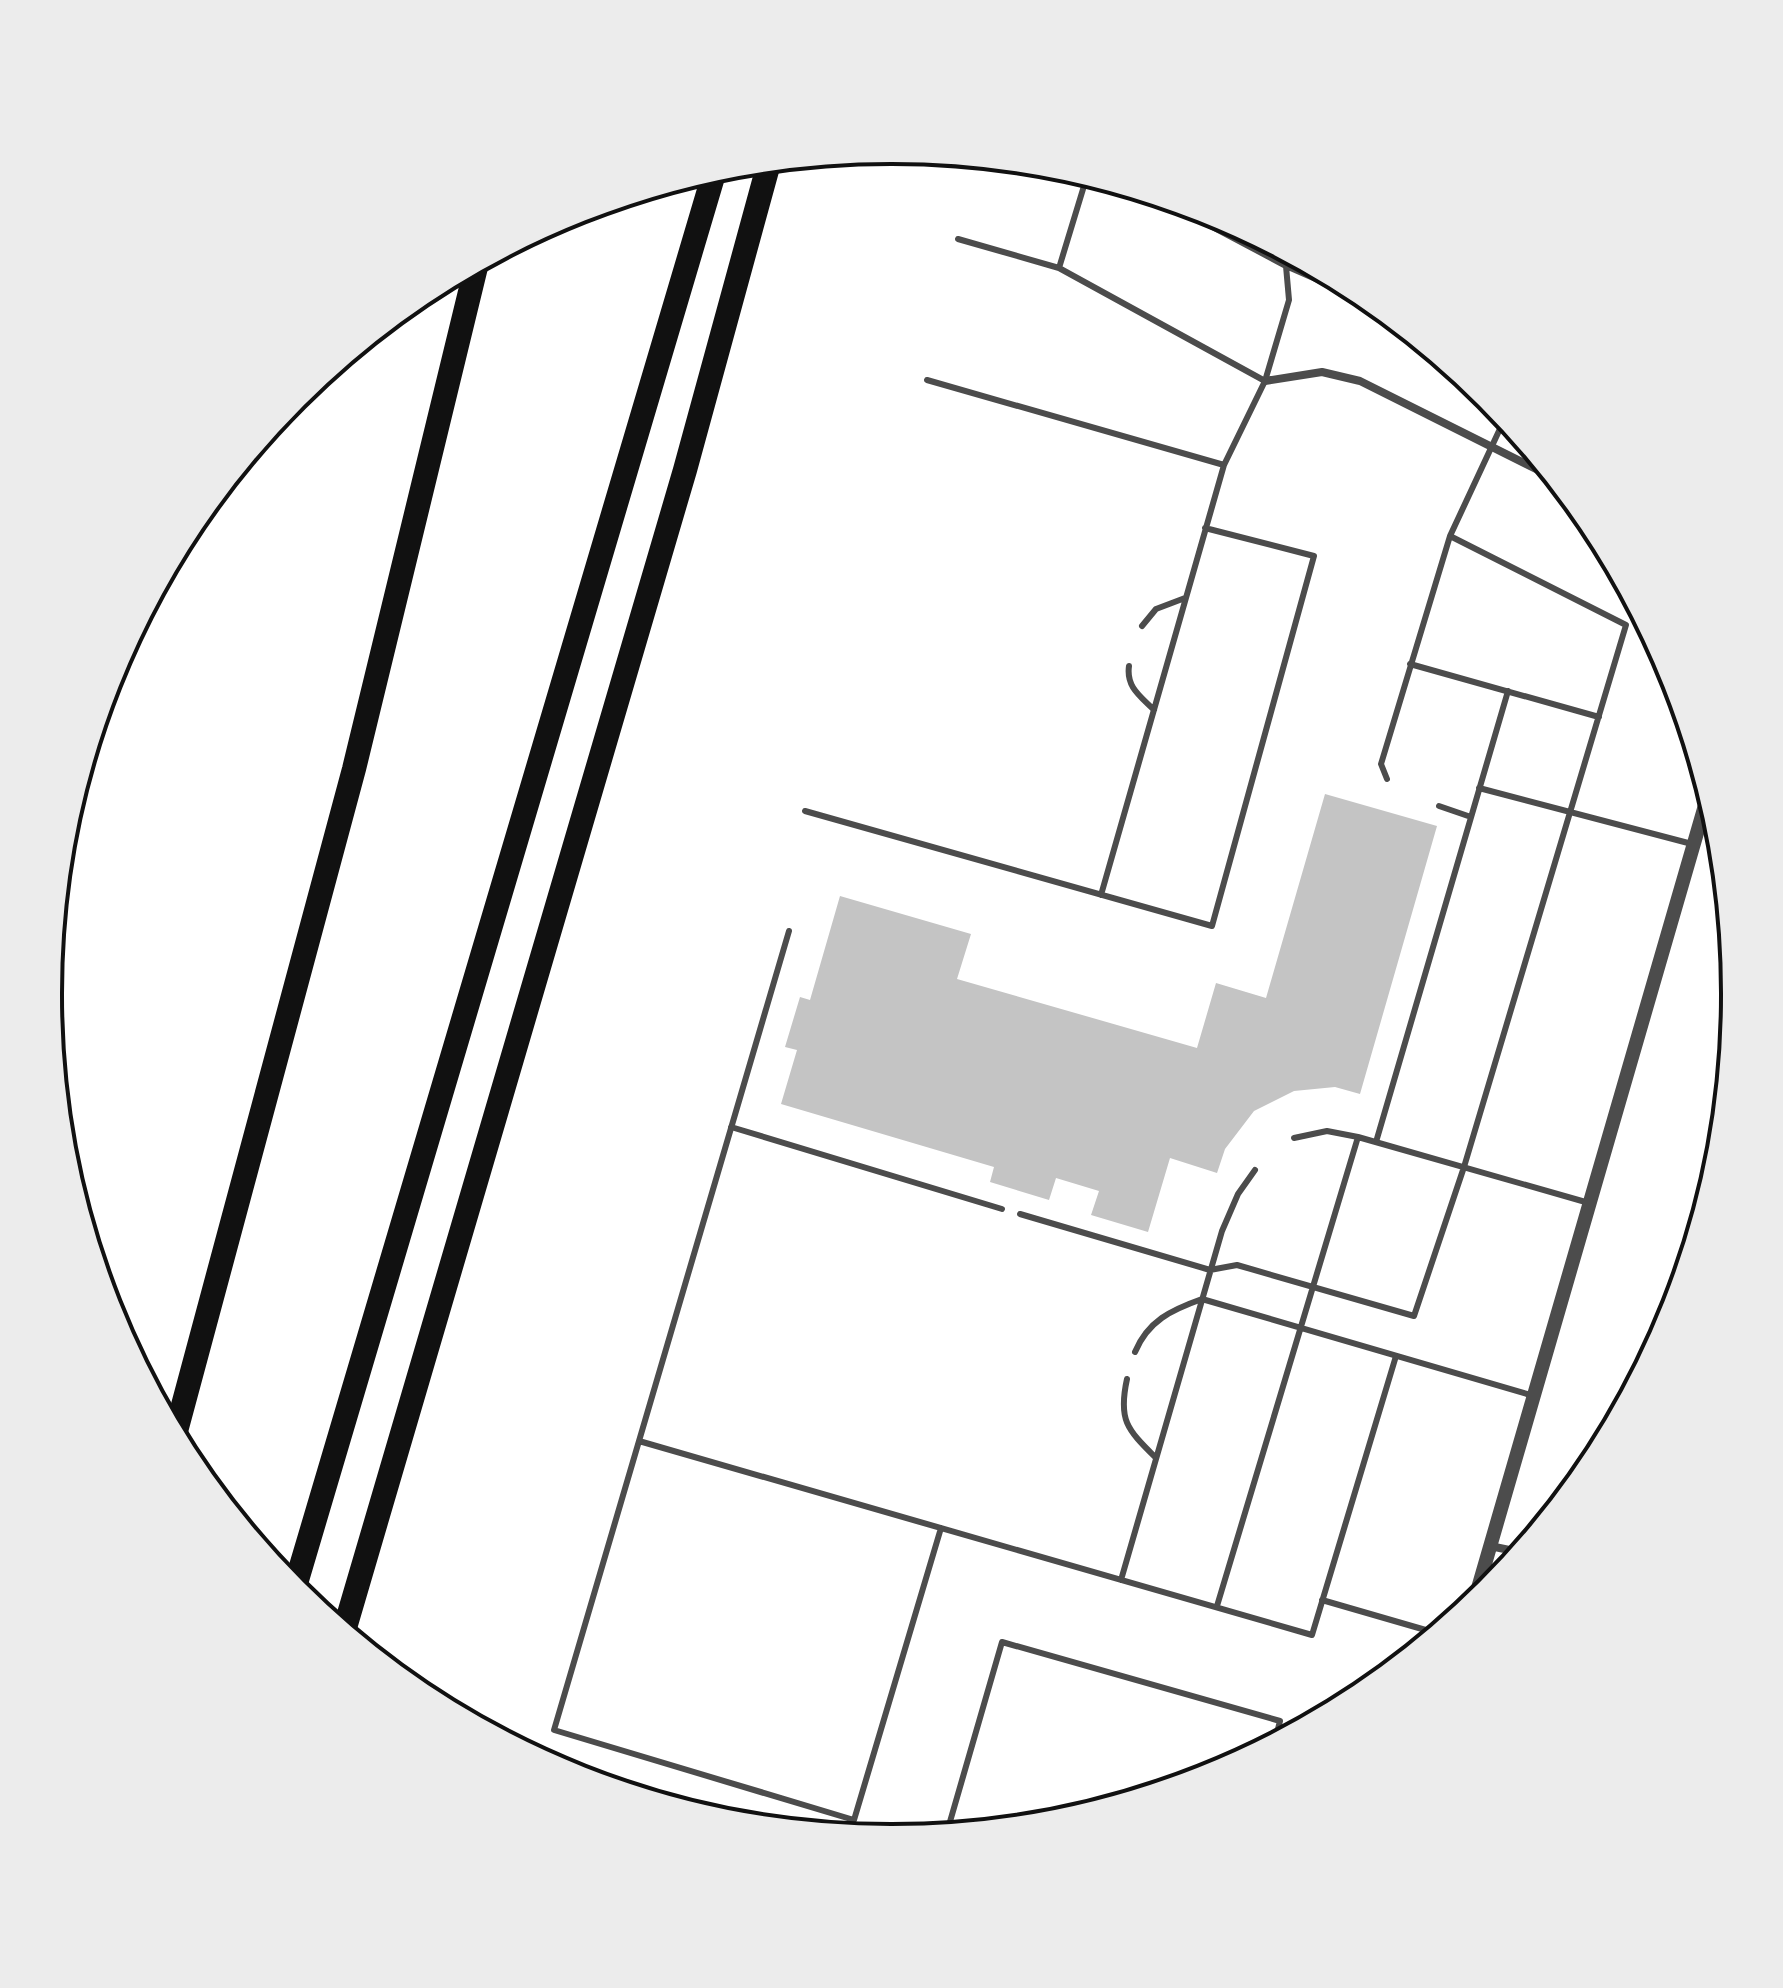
<svg xmlns="http://www.w3.org/2000/svg" width="1783" height="1988" font-family="Quicksand,sans-serif">
  <rect width="100%" height="100%" fill="#fff"/>
  <path fill="#c4c4c4" d="M 1325,794 L 1437,826 L 1360,1094 L 1335,1087 L 1294,1091 L 1254,1111 L 1225,1149 L 1217,1173 L 1170,1158 L 1148,1232 L 1091,1215 L 1099,1191 L 1056,1178 L 1049,1200 L 990,1182 L 994,1167 L 781,1104 L 797,1050 L 785,1047 L 800,997 L 810,1000 L 840,896 L 971,934 L 957,979 L 1197,1048 L 1216,983 L 1266,998 Z"/>
  <g fill="none" stroke-linecap="round" stroke-linejoin="round">
    <path stroke="#4c4c4c" stroke-width="6" d="M 1087,176 L 1059,268 L 1265,381
      M 1156,197 L 1286,266 L 1343,291 L 1352,289
      M 958,239 L 1059,268
      M 927,380 L 1224,465
      M 1142,626 L 1156,609 L 1185,598
      M 1410,664 L 1599,717
      M 1129,666 C 1126,687 1140,696 1154,710
      M 1387,779 L 1381,764 L 1450,536 L 1505,418
      M 1479,788 L 1692,844
      M 1439,806 L 1471,817
      M 805,811 L 1212,926 L 1314,556 L 1205,528
      M 1101,895 L 1224,465 L 1265,381 L 1289,300 L 1286,266
      M 789,931 L 554,1730 L 854,1820 L 941,1528
      M 731,1127 L 1002,1209
      M 1294,1138 L 1327,1131 L 1358,1137 L 1589,1203
      M 1376,1142 L 1508,691
      M 1020,1214 L 1210,1270 L 1237,1265 L 1414,1316 L 1464,1167 L 1626,625 L 1450,536
      M 1135,1352 C 1148,1321 1171,1310 1202,1299 L 1534,1396
      M 1127,1379 C 1118,1420 1127,1429 1155,1457
      M 639,1441 L 1312,1635 L 1396,1356
      M 1121,1580 L 1222,1231 L 1238,1194 L 1255,1170
      M 1322,1600 L 1436,1633
      M 1217,1606 L 1358,1137
      M 947,1832 L 1002,1642 L 1280,1721 L 1275,1741"/>
    <path stroke="#4c4c4c" stroke-width="8" d="M 1265,381 L 1322,372 L 1360,381 L 1554,478
      M 1490,1546 L 1519,1552"/>
    <path stroke="#4c4c4c" stroke-width="14" d="M 1474,1602 L 1708,795"/>
    <path stroke="#111" stroke-width="24" d="M 175,1435 L 354,769 L 477,263
      M 294,1590 L 715,170
      M 344,1631 L 685,470 L 769,163"/>
  </g>
  <path d="M0 0H1783V1988H0ZM891 164H892A829 829 0 0 1 1721 993V995A829 829 0 0 1 892 1824H891A829 829 0 0 1 62 995V993A829 829 0 0 1 891 164Z" fill="#ececec" fill-rule="evenodd"/>
  <path fill="none" stroke="#111" stroke-width="4" d="M891 164H892A829 829 0 0 1 1721 993V995A829 829 0 0 1 892 1824H891A829 829 0 0 1 62 995V993A829 829 0 0 1 891 164Z"/>
</svg>
